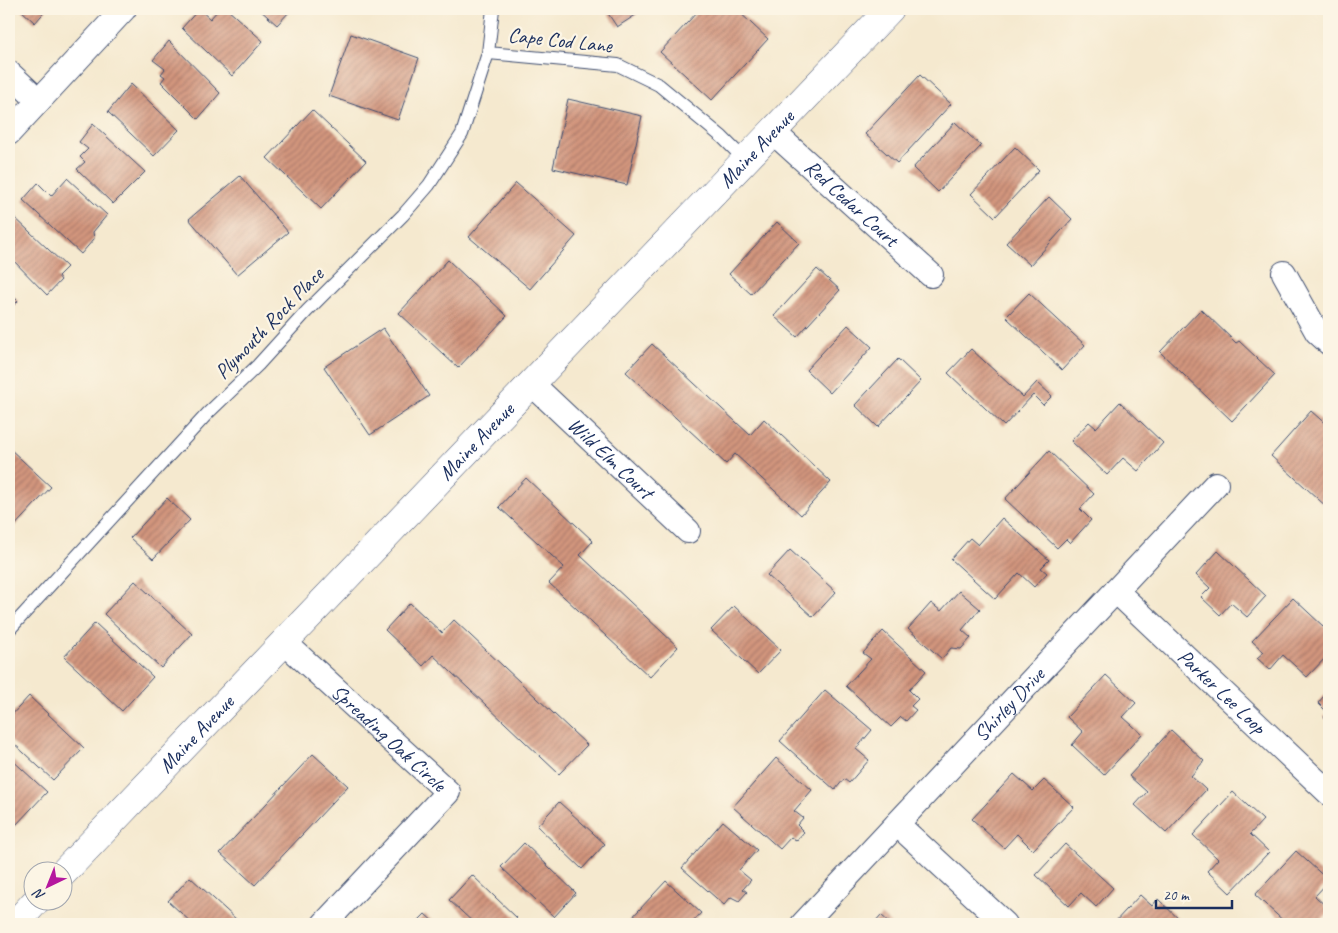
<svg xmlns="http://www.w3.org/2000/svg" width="1338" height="933" font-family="Caveat,sans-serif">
  <defs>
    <pattern id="building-hatch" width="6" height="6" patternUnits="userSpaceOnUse" patternTransform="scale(1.25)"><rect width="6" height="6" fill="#d2957d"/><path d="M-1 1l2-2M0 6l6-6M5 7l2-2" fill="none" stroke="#aa7a6a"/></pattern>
  </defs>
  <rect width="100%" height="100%" fill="#fcf5e5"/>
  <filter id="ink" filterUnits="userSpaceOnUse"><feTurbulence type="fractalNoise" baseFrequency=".02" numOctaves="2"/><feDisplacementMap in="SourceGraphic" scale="10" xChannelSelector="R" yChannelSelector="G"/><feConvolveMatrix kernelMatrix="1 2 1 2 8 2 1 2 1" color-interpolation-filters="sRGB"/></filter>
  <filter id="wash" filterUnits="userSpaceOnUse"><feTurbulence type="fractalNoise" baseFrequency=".0096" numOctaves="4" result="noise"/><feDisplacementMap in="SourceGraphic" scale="20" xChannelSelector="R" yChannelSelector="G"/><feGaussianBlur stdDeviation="1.12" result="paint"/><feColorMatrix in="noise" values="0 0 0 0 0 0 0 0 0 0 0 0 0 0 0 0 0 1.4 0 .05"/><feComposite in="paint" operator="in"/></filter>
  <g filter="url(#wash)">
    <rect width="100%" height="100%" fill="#f5e9cf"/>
    <g id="blocks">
      <path fill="url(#building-hatch)" d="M 20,9 L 47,9 L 35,23 Z
        M 199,9 L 210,19 L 219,9 L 227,9 L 263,41 L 232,76 L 182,28 Z
        M 259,9 L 292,9 L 277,25 Z
        M 605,9 L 645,9 L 617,27 Z
        M 700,9 L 736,9 L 768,39 L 712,100 L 660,52 Z
        M 351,34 L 419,58 L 398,120 L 329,96 Z
        M 169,41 L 220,93 L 198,119 L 161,82 L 165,77 L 161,74 L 165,69 L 153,60 Z
        M 920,75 L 951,104 L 897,163 L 865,134 Z
        M 131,84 L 179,130 L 154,156 L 108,112 Z
        M 568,99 L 642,116 L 627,185 L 553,168 Z
        M 312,110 L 366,161 L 321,209 L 267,158 Z
        M 955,122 L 981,146 L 938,192 L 913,168 Z
        M 93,124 L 145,172 L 113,204 L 77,169 L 85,162 L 80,157 L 88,149 L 79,142 Z
        M 1015,147 L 1039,170 L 995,217 L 971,194 Z
        M 240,176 L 288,232 L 237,275 L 189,219 Z
        M 67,178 L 107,215 L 93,232 L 94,239 L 81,254 L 23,200 L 38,183 L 51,196 Z
        M 516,183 L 576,236 L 530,289 L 469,237 Z
        M 1049,197 L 1072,219 L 1030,265 L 1006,243 Z
        M 11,214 L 67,267 L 58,276 L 61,280 L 47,295 L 9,256 L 9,217 Z
        M 777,222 L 799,243 L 751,294 L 729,274 Z
        M 448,260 L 507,316 L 458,368 L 399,313 Z
        M 817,269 L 840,290 L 797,337 L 774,316 Z
        M 9,292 L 18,301 L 9,310 Z
        M 1029,293 L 1085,345 L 1062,370 L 1006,317 Z
        M 1201,309 L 1236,343 L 1239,341 L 1275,375 L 1232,421 L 1160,352 Z
        M 848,325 L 872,347 L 830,393 L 806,370 Z
        M 383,328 L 429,396 L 370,435 L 324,367 Z
        M 652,344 L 750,435 L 764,419 L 831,482 L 801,515 L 735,454 L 726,464 L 626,372 Z
        M 971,349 L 1023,397 L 1037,382 L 1052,396 L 1043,405 L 1033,395 L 1004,426 L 948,373 Z
        M 898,359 L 921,381 L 878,427 L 855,405 Z
        M 1120,402 L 1163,443 L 1138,471 L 1123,458 L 1107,475 L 1071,441 L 1089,422 L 1096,428 Z
        M 1311,411 L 1329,427 L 1329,509 L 1271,456 Z
        M 9,448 L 51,487 L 9,532 Z
        M 1049,451 L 1094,494 L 1080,509 L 1091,520 L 1070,543 L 1066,539 L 1057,548 L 1005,499 Z
        M 526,478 L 593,541 L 580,555 L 678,647 L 650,677 L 549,583 L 564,567 L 499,507 Z
        M 167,498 L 190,520 L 153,559 L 130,538 Z
        M 1002,518 L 1049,560 L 1041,568 L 1047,573 L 1034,587 L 1019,573 L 995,599 L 951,559 L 970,538 L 978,545 Z
        M 790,550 L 836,592 L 813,617 L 767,575 Z
        M 1218,551 L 1266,596 L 1247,617 L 1231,603 L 1220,615 L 1201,597 L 1210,588 L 1196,575 Z
        M 135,581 L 192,634 L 161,668 L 104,614 Z
        M 959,591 L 980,609 L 962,630 L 971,638 L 961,649 L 951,648 L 942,659 L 908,629 L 931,603 L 941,611 Z
        M 1293,598 L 1324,627 L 1329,621 L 1329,654 L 1307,677 L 1283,655 L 1270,670 L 1257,658 L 1264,652 L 1252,641 Z
        M 410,603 L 442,633 L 454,620 L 587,745 L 559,774 L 433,655 L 423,666 L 385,630 Z
        M 734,606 L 781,650 L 758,674 L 711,630 Z
        M 95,623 L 153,677 L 122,711 L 64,657 Z
        M 883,631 L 926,671 L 909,690 L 918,699 L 911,706 L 916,710 L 906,721 L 901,717 L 891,727 L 846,686 L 871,659 L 863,653 Z
        M 1106,675 L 1136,703 L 1123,717 L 1142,734 L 1104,775 L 1072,745 L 1083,732 L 1067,717 Z
        M 825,690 L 872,730 L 856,749 L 869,760 L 849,783 L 844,779 L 835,790 L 780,741 Z
        M 1329,690 L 1329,721 L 1324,717 L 1328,713 L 1318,703 Z
        M 29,696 L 84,748 L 53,780 L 9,739 L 9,718 Z
        M 1171,730 L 1204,761 L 1191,776 L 1206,790 L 1166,833 L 1135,805 L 1147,792 L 1129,776 Z
        M 313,754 L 348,786 L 255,885 L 220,853 Z
        M 9,757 L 47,792 L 15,826 L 9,820 Z
        M 776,758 L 812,790 L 794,811 L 803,818 L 797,825 L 804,832 L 796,841 L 791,837 L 780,849 L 733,807 Z
        M 1014,774 L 1033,791 L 1044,780 L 1074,807 L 1033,850 L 1017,834 L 1004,848 L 972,819 Z
        M 1233,792 L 1263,820 L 1250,834 L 1269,852 L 1230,893 L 1207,871 L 1218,859 L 1193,835 Z
        M 559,802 L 605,844 L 582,869 L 537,826 Z
        M 723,821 L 757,850 L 739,870 L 751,880 L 743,889 L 747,892 L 739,901 L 731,897 L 724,905 L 682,868 Z
        M 524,843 L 576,893 L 554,917 L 501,867 Z
        M 1065,844 L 1113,888 L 1096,907 L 1081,893 L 1069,906 L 1036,875 Z
        M 1296,851 L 1329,881 L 1315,896 L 1329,909 L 1329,912 L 1317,924 L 1287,924 L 1255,895 Z
        M 472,875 L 517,918 L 511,924 L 475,924 L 449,900 Z
        M 190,877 L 237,920 L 233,924 L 193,924 L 168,901 Z
        M 666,881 L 701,913 L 691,924 L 626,924 Z
        M 1140,895 L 1152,906 L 1158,899 L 1184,924 L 1113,924 Z
        M 425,914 L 436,924 L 415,924 Z
        M 881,915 L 891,924 L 873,924 Z"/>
    </g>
  </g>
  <g filter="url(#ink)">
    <use href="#blocks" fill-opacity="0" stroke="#3c4b6f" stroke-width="1"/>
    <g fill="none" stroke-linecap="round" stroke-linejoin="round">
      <g stroke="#3c4b6f" stroke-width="14">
        <path id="service" d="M 488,53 L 618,65 L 659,85 L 722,137 L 745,160
          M 9,630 L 208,413 L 258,365 L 307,311 L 403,215 L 429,185 L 462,134 L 488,53 L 493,9"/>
      </g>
      <g stroke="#3c4b6f" stroke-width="26">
        <g id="minor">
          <path d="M 9,73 L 38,100"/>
          <path id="s1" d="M 773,132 L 931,275"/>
          <path d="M 9,133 L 124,9"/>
          <path d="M 1284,273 L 1317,332 L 1329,343"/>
          <path id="s2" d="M 532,384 L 688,531"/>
          <path id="s3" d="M 1116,591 L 1329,793"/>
          <path id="s4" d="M 284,642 L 448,792 L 324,924"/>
          <path d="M 897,824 L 1005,924"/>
          <path id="s5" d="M 803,924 L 1216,484"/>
        </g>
      </g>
      <g stroke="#3c4b6f" stroke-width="29">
        <g id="tertiary">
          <path id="s6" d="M 62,874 L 890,9"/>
          <path d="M 15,924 L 37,900"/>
        </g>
      </g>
      <use href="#service" stroke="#fff" stroke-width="12"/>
      <use href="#minor" stroke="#fff" stroke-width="24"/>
      <use href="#tertiary" stroke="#fff" stroke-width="28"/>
    </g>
  </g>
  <g text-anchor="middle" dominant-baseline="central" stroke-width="4.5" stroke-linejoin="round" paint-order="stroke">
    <g font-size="21" fill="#1b2f5e" stroke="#fcf5e5">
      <text transform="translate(560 40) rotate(6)">Cape Cod Lane</text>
      <text stroke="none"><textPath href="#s6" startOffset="1004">Maine Avenue</textPath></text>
      <text stroke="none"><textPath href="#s1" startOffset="106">Red Cedar Court</textPath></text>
      <text transform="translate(269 323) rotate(-46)">Plymouth Rock Place</text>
      <text stroke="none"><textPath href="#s6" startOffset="599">Maine Avenue</textPath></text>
      <text stroke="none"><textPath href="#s2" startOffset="108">Wild Elm Court</textPath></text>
      <text stroke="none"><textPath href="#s3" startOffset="146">Parker Lee Loop</textPath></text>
      <text stroke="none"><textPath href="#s5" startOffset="301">Shirley Drive</textPath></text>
      <text stroke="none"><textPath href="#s6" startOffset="194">Maine Avenue</textPath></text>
      <text stroke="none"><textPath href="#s4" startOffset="142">Spreading Oak Circle</textPath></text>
    </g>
  </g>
  <rect width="1338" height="933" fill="none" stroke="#fcf5e5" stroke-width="30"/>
  <g transform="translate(48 886) rotate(223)"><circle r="24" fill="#fcf5e5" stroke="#a2a6af"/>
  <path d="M0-4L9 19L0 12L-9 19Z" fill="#b5179e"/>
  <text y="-8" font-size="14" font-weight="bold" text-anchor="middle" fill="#1b2f5e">N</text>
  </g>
  <path d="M1156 900v8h76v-8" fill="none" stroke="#1b2f5e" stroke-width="2.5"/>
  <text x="1163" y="900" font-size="15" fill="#1b2f5e" stroke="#fcf5e5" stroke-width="4" paint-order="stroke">20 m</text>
</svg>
